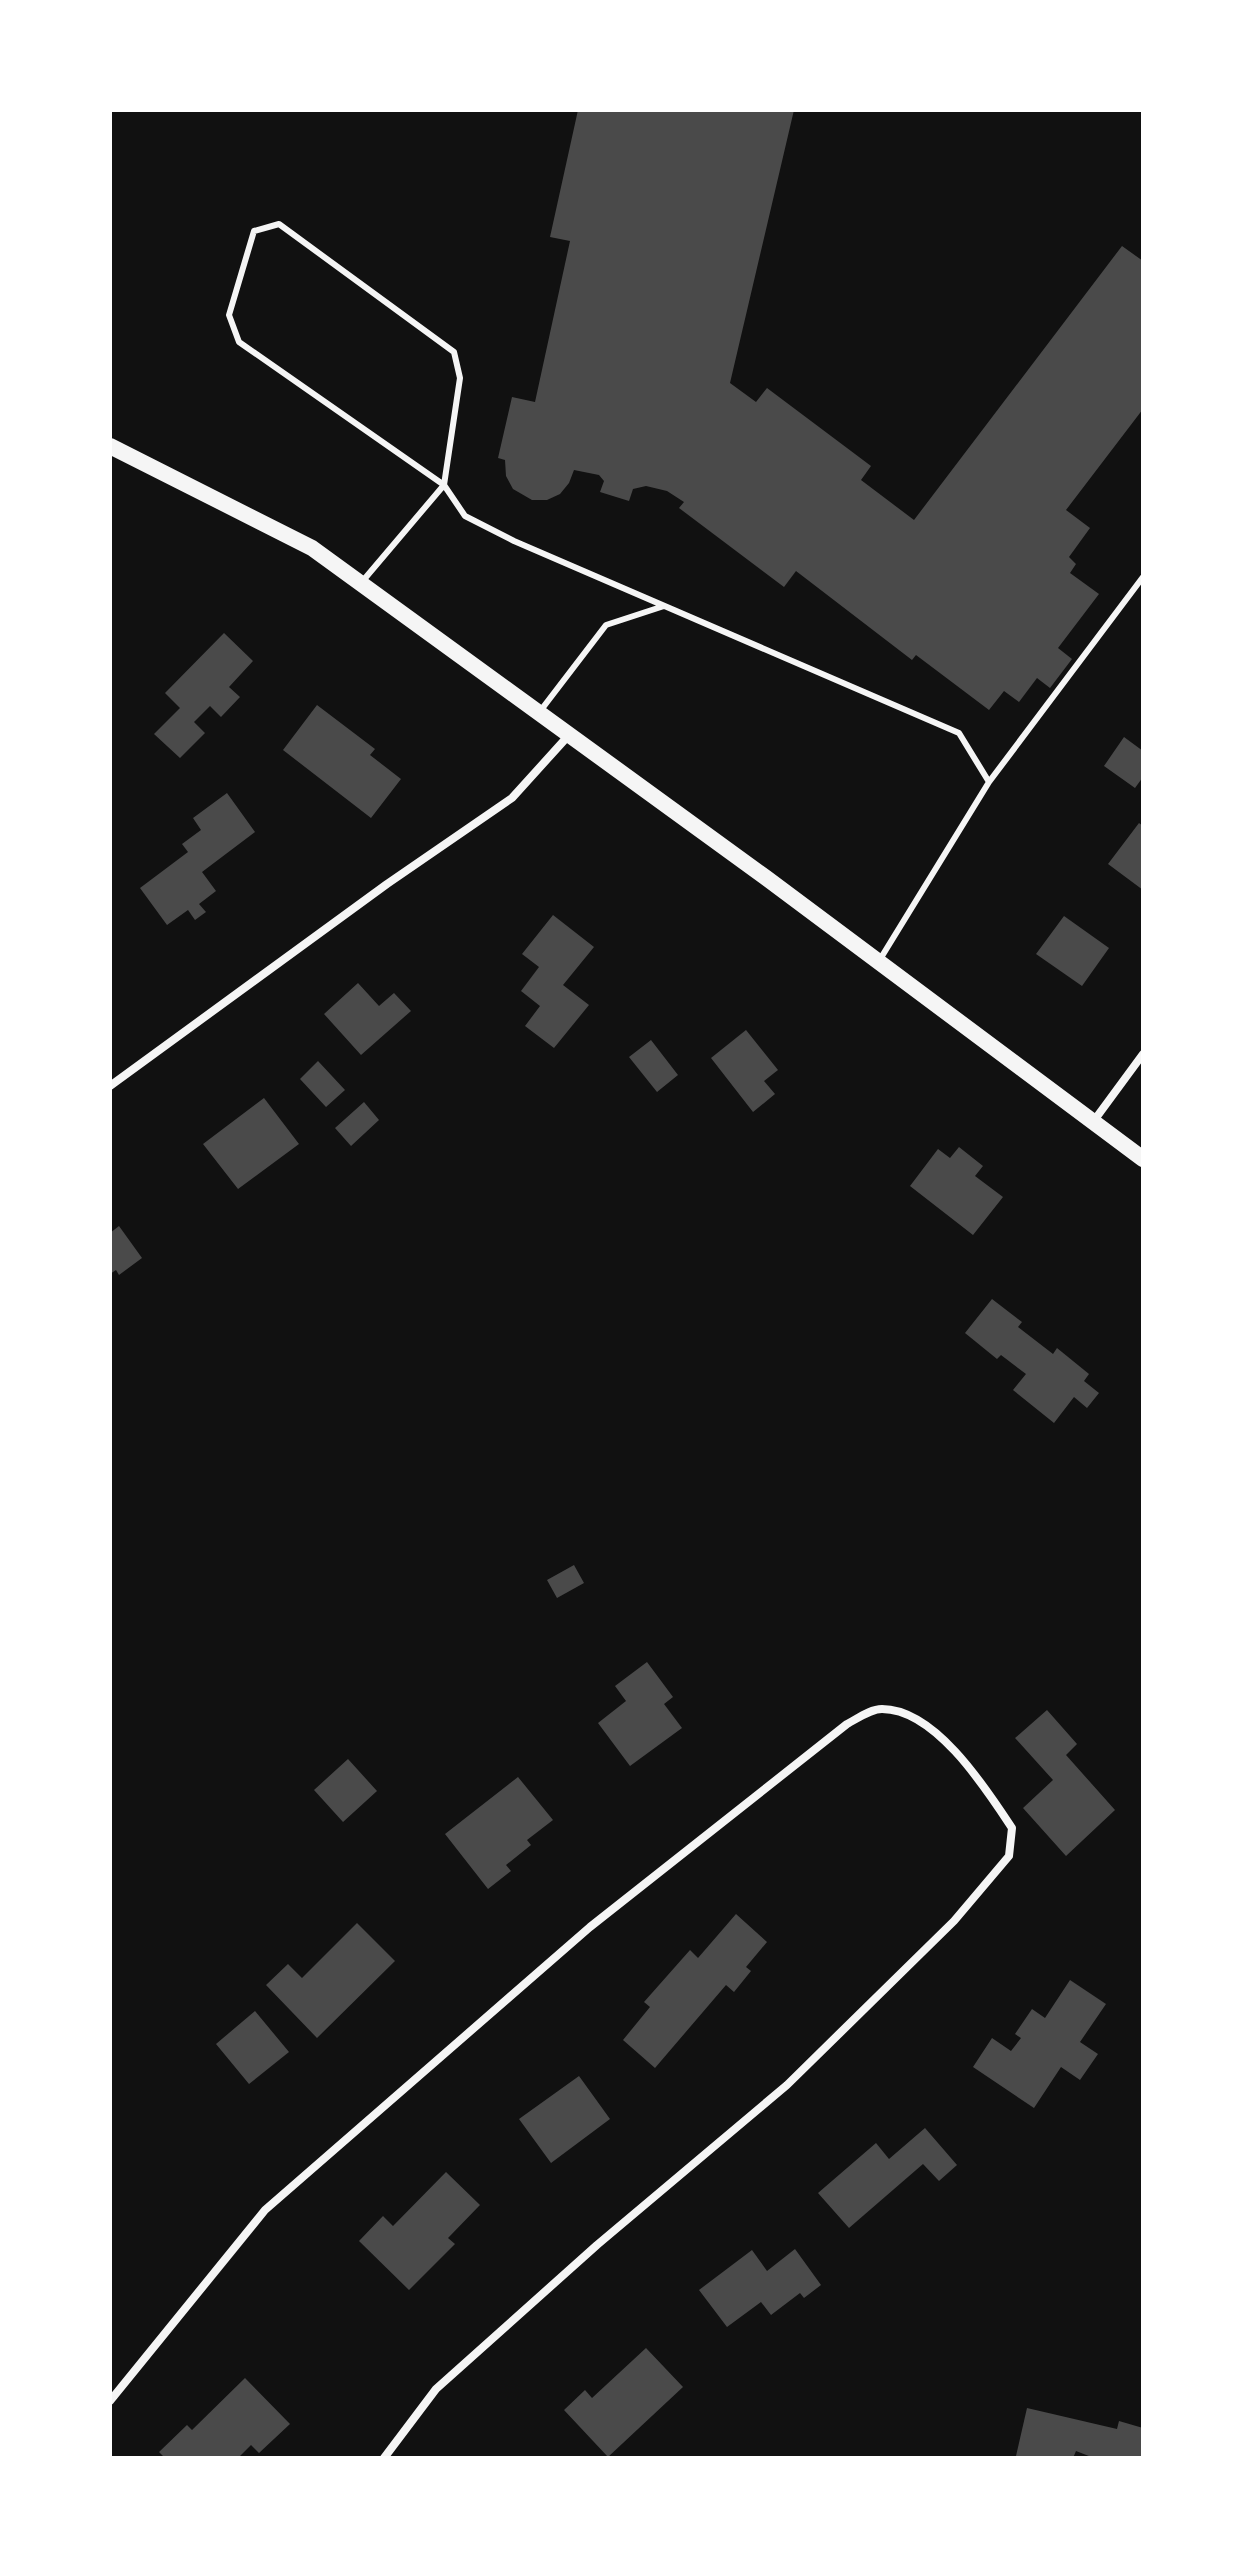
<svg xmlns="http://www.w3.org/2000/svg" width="1253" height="2568" font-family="'PT Sans',sans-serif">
  <rect width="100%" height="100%" fill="#111"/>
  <path fill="#4a4a4a" d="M 578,110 L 794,110 L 730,383 L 756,402 L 767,388 L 871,466 L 861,480 L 914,520 L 1122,246 L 1143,261 L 1143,409 L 1066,510 L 1090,528 L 1069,557 L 1076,564 L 1070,573 L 1099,594 L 1058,648 L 1072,659 L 1050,688 L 1037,678 L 1019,702 L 1004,691 L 989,710 L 916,655 L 912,660 L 796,571 L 784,587 L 679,508 L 684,502 L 667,491 L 646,486 L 633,489 L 629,501 L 600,492 L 604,481 L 599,475 L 574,470 L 569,483 L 560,494 L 547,500 L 532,500 L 513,489 L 506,476 L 505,460 L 498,458 L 512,397 L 535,402 L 570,241 L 550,237 Z
    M 224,633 L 253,661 L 229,687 L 240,697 L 221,717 L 210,706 L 194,722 L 205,733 L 180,758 L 154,734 L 180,708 L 165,693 Z
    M 317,705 L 375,749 L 370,755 L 401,779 L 371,818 L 283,750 Z
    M 1124,737 L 1143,751 L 1143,777 L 1135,788 L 1104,766 Z
    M 227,793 L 255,832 L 202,872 L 216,891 L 199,904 L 206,912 L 195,920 L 188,910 L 167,925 L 140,888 L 188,852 L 182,844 L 201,830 L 193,818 Z
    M 1139,823 L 1143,826 L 1143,890 L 1108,864 Z
    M 553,915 L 594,947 L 563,985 L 589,1005 L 554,1048 L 525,1026 L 540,1006 L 521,991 L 539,967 L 522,954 Z
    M 1064,916 L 1109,948 L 1082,986 L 1036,954 Z
    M 358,983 L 379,1006 L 394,993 L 411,1011 L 361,1055 L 324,1014 Z
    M 746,1030 L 778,1070 L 764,1081 L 775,1094 L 753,1112 L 711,1058 Z
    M 651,1040 L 678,1075 L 657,1092 L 629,1057 Z
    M 318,1061 L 345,1090 L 326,1107 L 300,1079 Z
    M 264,1098 L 299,1144 L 238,1189 L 203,1144 Z
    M 364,1102 L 379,1120 L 351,1146 L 335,1128 Z
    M 959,1147 L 983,1166 L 975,1176 L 1003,1197 L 973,1235 L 910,1186 L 938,1149 L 950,1158 Z
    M 119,1226 L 142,1258 L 119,1275 L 116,1270 L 110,1274 L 110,1233 Z
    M 992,1299 L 1022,1322 L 1018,1327 L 1053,1354 L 1057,1348 L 1089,1374 L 1084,1381 L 1099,1393 L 1087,1408 L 1074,1397 L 1054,1423 L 1013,1390 L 1026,1374 L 1001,1355 L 997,1359 L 965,1333 Z
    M 574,1565 L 584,1583 L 557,1598 L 547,1580 Z
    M 647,1662 L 673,1697 L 664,1704 L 682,1728 L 630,1766 L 598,1723 L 626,1701 L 615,1686 Z
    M 1047,1710 L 1077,1744 L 1066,1755 L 1115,1810 L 1066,1856 L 1023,1808 L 1053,1780 L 1015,1738 Z
    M 348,1759 L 377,1791 L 343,1822 L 314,1790 Z
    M 518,1777 L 553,1820 L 527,1840 L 531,1845 L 506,1865 L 511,1871 L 488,1889 L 445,1834 Z
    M 736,1914 L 767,1942 L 746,1967 L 751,1971 L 734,1992 L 726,1985 L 655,2068 L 623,2040 L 650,2007 L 644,2002 L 690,1950 L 698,1958 Z
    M 357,1923 L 395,1961 L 317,2038 L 266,1985 L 288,1964 L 302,1978 Z
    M 1070,1980 L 1106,2004 L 1080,2042 L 1098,2054 L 1080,2080 L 1061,2067 L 1034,2108 L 973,2067 L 992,2038 L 1011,2051 L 1021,2038 L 1015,2034 L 1032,2009 L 1045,2018 Z
    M 255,2011 L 289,2052 L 249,2084 L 216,2044 Z
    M 579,2076 L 610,2119 L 551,2163 L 519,2119 Z
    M 925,2128 L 957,2165 L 939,2181 L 923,2164 L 849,2228 L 818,2193 L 876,2143 L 889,2159 Z
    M 446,2172 L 480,2205 L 448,2238 L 455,2244 L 409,2290 L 359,2241 L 383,2216 L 393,2226 Z
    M 795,2249 L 821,2285 L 804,2298 L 800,2293 L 771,2315 L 761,2302 L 727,2327 L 699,2290 L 752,2250 L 767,2271 Z
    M 646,2348 L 683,2387 L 608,2457 L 564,2410 L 585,2390 L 592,2398 Z
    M 245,2378 L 290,2424 L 259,2453 L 251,2445 L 238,2458 L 165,2458 L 159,2452 L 187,2425 L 192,2430 Z
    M 1027,2408 L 1117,2429 L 1119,2421 L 1143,2428 L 1143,2458 L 1094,2458 L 1076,2451 L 1073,2458 L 1016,2456 Z"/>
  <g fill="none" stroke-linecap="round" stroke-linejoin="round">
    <path stroke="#f5f5f5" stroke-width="6" d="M 361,583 L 444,485 L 460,378 L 454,352 L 279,224 L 254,231 L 229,315 L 239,342 L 444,485 L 465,516 L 514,541 L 959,733 L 989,782 L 879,961
      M 541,710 L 606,625 L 664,606
      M 989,782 L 1143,577"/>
    <path stroke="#f5f5f5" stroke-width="8" d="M 110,1086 L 387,884 L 512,798 L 569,735
      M 1093,1122 L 1143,1054
      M 110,2401 L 265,2210 L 590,1927 L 847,1724 C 857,1719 870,1709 882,1709 C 935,1709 985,1787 1012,1828 L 1009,1856 L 954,1921 L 787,2085 L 597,2245 L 436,2389 L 384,2458"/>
    <path stroke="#f5f5f5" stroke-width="16" d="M 110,446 L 312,548 L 765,877 L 1143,1159"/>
  </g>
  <rect width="1253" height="2568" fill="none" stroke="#ffffff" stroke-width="224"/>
</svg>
